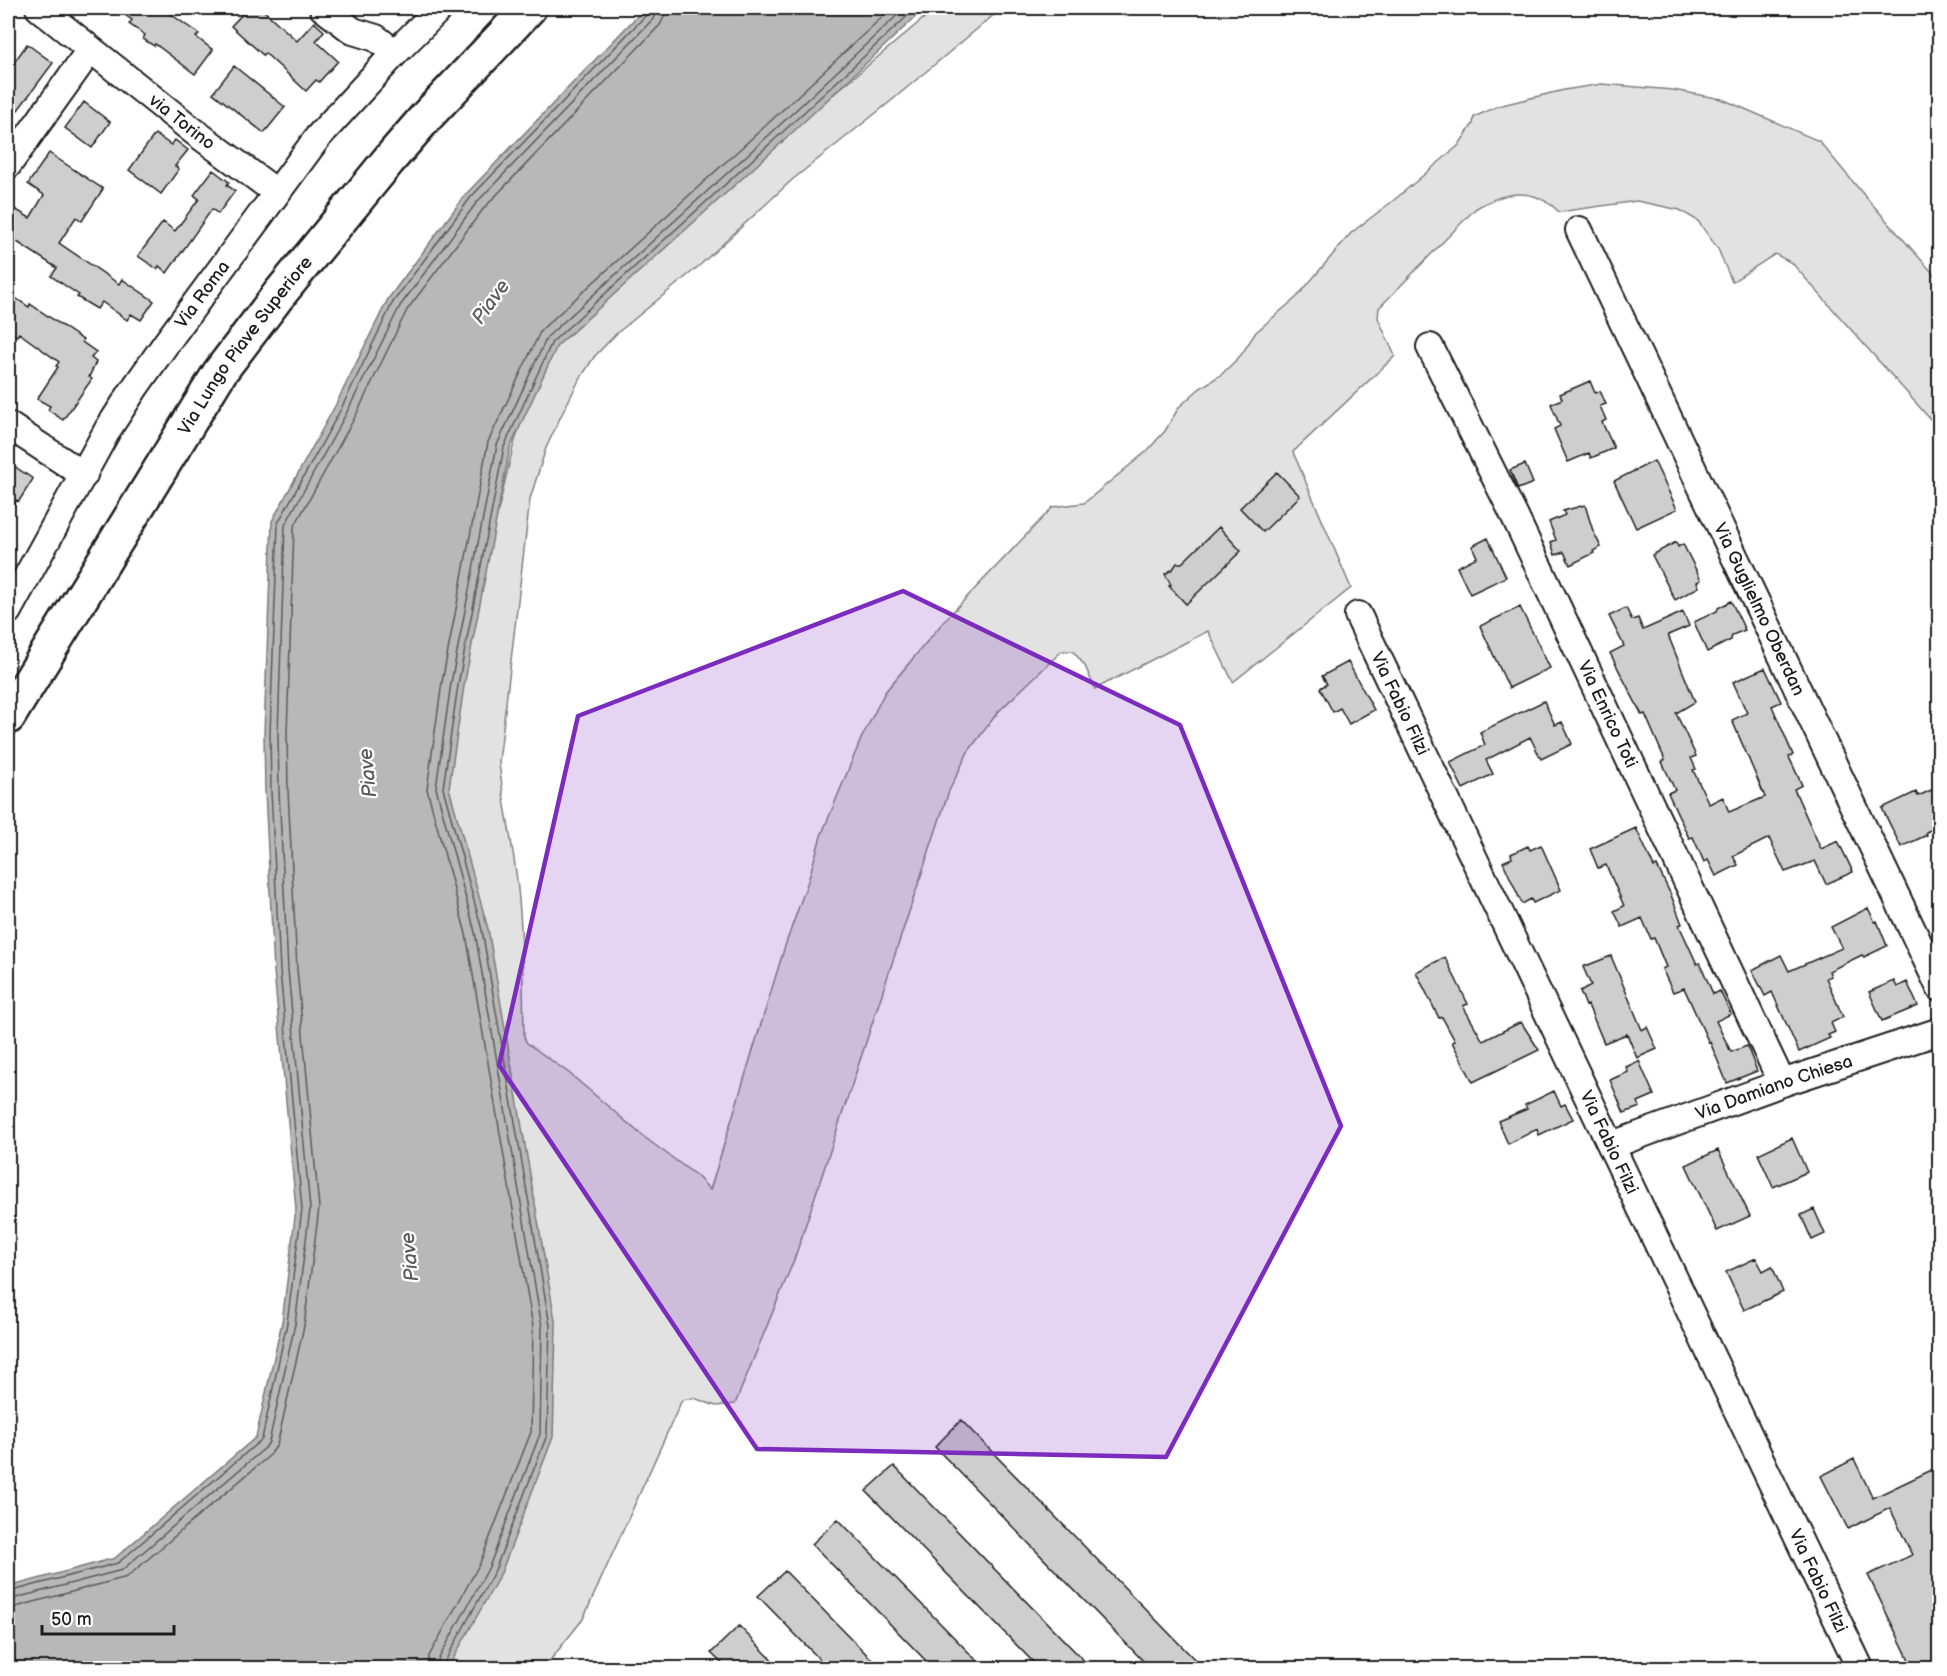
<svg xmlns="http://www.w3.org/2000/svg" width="1947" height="1676" font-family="'Balsamiq Sans',sans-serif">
  <rect width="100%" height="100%" fill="#fff"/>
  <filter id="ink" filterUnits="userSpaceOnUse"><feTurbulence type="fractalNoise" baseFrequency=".0167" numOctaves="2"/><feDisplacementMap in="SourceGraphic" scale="12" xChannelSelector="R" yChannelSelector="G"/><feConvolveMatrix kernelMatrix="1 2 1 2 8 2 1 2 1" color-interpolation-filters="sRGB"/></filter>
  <g filter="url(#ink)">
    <path fill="#e2e2e2" stroke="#7f7f7f" stroke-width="1.5" d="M 936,8 L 1002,8 L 891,101 L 792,180 L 699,266 L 616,334 L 594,357 L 578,382 L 561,416 L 546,448 L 530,499 L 499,762 C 503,801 512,840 517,880 C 523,932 523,984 524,1037 L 527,1043 L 569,1073 L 644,1137 L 697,1176 L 710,1190 L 785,946 L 808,881 L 821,836 L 861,739 L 885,692 L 945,620 L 1053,507 L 1084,503 L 1147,451 L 1165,431 L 1179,407 L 1199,389 L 1222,374 L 1241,355 L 1256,332 L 1297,297 L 1351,233 L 1394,200 L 1458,146 L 1473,124 L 1474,117 L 1498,106 L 1564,90 L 1602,84 L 1673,90 L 1722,99 L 1819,141 L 1864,195 L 1939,280 L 1939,429 L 1792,263 L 1775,254 L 1732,282 L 1718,249 L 1698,221 L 1680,210 L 1637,201 L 1559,212 C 1534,186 1504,191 1475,209 L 1379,308 L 1378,318 L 1395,356 L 1293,452 L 1351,588 L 1233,682 L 1208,631 L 1095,689 L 1085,666 L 1073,651 L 1062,651 L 998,712 L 968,752 L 949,791 L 794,1260 L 735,1404 L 716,1406 L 694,1398 L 682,1400 L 583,1619 L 544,1668 L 440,1668 L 445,767 L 483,575 L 513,447 L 532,388 L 558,334 L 809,115 Z"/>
    <path fill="#b8b8b8" stroke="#7a7a7a" stroke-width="1.5" d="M 645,8 L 925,8 L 778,146 L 557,346 L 510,448 L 464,686 L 449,788 L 488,929 L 556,1326 L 553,1437 L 501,1573 L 448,1668 L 8,1668 L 8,1587 L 115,1558 L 256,1437 L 282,1322 L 296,1209 L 274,971 L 265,791 L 264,733 L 272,521 L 335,406 L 388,299 L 466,194 Z"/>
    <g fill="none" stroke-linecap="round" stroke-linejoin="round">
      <path stroke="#5a5a5a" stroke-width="1.5" d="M 8,1592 L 118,1563 L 262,1439 L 287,1323 L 302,1209 L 280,970 L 271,791 L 270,733 L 278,523 L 341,409 L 393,302 L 471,197 L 647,14 L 649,8
        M 8,1600 L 122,1570 L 265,1448 L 269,1442 L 295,1324 L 310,1209 L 288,970 L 279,791 L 278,733 L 285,525 L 347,412 L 400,306 L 477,202 L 653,19 L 657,8
        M 8,1609 L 127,1577 L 270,1455 L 277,1445 L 304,1326 L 319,1208 L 297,969 L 288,790 L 287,733 L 294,527 L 355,417 L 407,310 L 484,208 L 660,25 L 664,17 L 666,8
        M 427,1668 L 429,1656 L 480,1563 L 531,1432 L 533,1327 L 466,934 L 427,789 L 442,682 L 488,442 L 541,330 L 762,129 L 892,8
        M 436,1668 L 438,1660 L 489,1567 L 540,1434 L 542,1327 L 475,932 L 436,788 L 451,683 L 497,445 L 547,337 L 768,136 L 905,8
        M 444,1668 L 444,1663 L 495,1570 L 547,1435 L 550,1326 L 482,930 L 443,788 L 458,685 L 504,447 L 552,342 L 773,141 L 916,8"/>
    </g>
    <path fill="#cecece" stroke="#1c1c1c" stroke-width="1.5" d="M 115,8 L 162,8 L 199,34 L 196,37 L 213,50 L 195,74 L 155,44 L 154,46 L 143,39 L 145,35 L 129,24 L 132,20 Z
      M 248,8 L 261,8 L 297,41 L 314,22 L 324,31 L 316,41 L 338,61 L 319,82 L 316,80 L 306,91 L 265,53 L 263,55 L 231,26 Z
      M 27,44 L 53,63 L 18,110 L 8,102 L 8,71 Z
      M 234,66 L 285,107 L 264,133 L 213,93 Z
      M 84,102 L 110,122 L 92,148 L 65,128 Z
      M 155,134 L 171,145 L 175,140 L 188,150 L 175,166 L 179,169 L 161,194 L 129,170 Z
      M 49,153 L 103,189 L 82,221 L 76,217 L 59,243 L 119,284 L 122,279 L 154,301 L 141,320 L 131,314 L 127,320 L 102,302 L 97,309 L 77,297 L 79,295 L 51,276 L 57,268 L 8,236 L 8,205 L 30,218 L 44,195 L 28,184 Z
      M 213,170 L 229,182 L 227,185 L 235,191 L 218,214 L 212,209 L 167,273 L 159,266 L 157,269 L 138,256 L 163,222 L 175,231 L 199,199 L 194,195 Z
      M 14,297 L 29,307 L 30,304 L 83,340 L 82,342 L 96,352 L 91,358 L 96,362 L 89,377 L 92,379 L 63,420 L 48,410 L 50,406 L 37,399 L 58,367 L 56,366 L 59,362 L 19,333 L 17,336 L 8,330 L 8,306 Z
      M 1590,381 L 1595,393 L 1600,391 L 1606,404 L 1600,406 L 1606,420 L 1602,422 L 1614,448 L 1591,458 L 1589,453 L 1568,462 L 1554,429 L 1560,426 L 1551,404 L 1562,399 L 1560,394 Z
      M 1654,461 L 1677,509 L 1636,528 L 1614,481 Z
      M 8,462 L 33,479 L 19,501 L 17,500 L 8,513 Z
      M 1525,464 L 1533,483 L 1518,489 L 1510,470 Z
      M 1277,472 L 1300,496 L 1263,532 L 1240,508 Z
      M 1585,505 L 1593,531 L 1601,547 L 1593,551 L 1594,553 L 1570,565 L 1564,552 L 1555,555 L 1551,542 L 1556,540 L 1549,522 L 1565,515 L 1563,511 Z
      M 1219,527 L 1241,551 L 1186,604 L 1169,586 L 1171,585 L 1165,574 L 1173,569 L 1177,563 L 1182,563 Z
      M 1488,538 L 1506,577 L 1470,594 L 1457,567 L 1477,557 L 1472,546 Z
      M 1676,542 L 1678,547 L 1683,544 L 1701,580 L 1697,582 L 1699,587 L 1675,600 L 1652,555 Z
      M 1731,601 L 1745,630 L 1732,635 L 1731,640 L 1707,652 L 1694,622 L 1717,611 L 1718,608 Z
      M 1520,607 L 1550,668 L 1509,688 L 1480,626 Z
      M 1626,608 L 1632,620 L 1638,618 L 1643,630 L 1683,612 L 1689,626 L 1668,635 L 1695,702 L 1676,713 L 1696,756 L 1691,758 L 1696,769 L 1693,770 L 1709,804 L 1723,797 L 1729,812 L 1765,797 L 1732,720 L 1747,713 L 1733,682 L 1765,668 L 1781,702 L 1772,706 L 1793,755 L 1789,757 L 1802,785 L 1794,789 L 1821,849 L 1838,841 L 1853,872 L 1826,884 L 1815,861 L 1785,872 L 1769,838 L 1733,856 L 1738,865 L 1716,876 L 1708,860 L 1704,862 L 1693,837 L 1689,838 L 1668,793 L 1675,790 L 1662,762 L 1665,760 L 1645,714 L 1642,715 L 1610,653 L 1624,646 L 1609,616 Z
      M 1348,662 L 1374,710 L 1349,724 L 1340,708 L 1333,712 L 1320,688 L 1327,684 L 1322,676 Z
      M 1544,701 L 1555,725 L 1562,722 L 1572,744 L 1541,759 L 1530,737 L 1486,760 L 1493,774 L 1463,789 L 1450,762 L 1485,745 L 1480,732 Z
      M 1936,788 L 1940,796 L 1940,826 L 1926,832 L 1927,835 L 1901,847 L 1882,808 L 1916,792 L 1918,796 Z
      M 1636,828 L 1654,867 L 1657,866 L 1671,895 L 1682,924 L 1679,925 L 1697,964 L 1700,963 L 1713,994 L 1720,991 L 1731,1014 L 1716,1021 L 1731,1052 L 1747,1046 L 1757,1071 L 1727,1083 L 1710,1042 L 1709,1043 L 1684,988 L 1673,992 L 1662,969 L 1666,967 L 1654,938 L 1651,939 L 1642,918 L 1622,927 L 1614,911 L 1624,906 L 1606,865 L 1598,868 L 1590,849 Z
      M 1541,845 L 1561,890 L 1533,903 L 1531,899 L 1522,904 L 1503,862 L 1512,858 L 1511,854 L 1528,846 L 1530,850 Z
      M 1868,908 L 1875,922 L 1877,921 L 1887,946 L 1864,957 L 1862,955 L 1829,971 L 1831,976 L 1826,978 L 1843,1017 L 1831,1023 L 1835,1032 L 1828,1035 L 1830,1038 L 1799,1052 L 1772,992 L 1765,996 L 1752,970 L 1781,955 L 1789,971 L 1842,948 L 1831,927 Z
      M 1611,956 L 1642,1030 L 1647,1027 L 1657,1049 L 1637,1058 L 1627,1034 L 1604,1043 L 1588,1005 L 1586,1006 L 1580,991 L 1591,985 L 1583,967 Z
      M 1445,957 L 1468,1004 L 1463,1006 L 1483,1041 L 1521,1022 L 1539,1050 L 1473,1082 L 1452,1042 L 1455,1041 L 1442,1017 L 1439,1018 L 1416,972 Z
      M 1894,981 L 1897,987 L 1907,982 L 1918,1006 L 1882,1021 L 1869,992 Z
      M 1639,1061 L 1654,1095 L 1638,1102 L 1640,1107 L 1624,1113 L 1610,1080 L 1628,1072 L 1626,1067 Z
      M 1554,1091 L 1561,1106 L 1565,1104 L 1573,1119 L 1539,1135 L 1537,1129 L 1508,1144 L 1498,1121 L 1527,1109 L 1525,1105 Z
      M 1792,1138 L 1807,1172 L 1773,1187 L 1758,1154 Z
      M 1718,1150 L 1750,1216 L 1717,1231 L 1686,1165 Z
      M 1814,1209 L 1825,1234 L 1812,1240 L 1801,1215 Z
      M 1756,1258 L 1763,1271 L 1772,1266 L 1783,1292 L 1744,1310 L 1726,1272 Z
      M 961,1420 L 1203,1668 L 1150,1668 L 935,1447 Z
      M 1854,1459 L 1873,1498 L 1940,1466 L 1940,1660 L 1921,1668 L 1913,1668 L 1868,1575 L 1912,1555 L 1890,1508 L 1848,1529 L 1821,1476 Z
      M 894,1466 L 1091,1668 L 1039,1668 L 866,1491 Z
      M 838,1519 L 984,1668 L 933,1668 L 812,1544 Z
      M 785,1571 L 880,1668 L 828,1668 L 758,1596 Z
      M 739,1626 L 780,1668 L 727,1668 L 711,1653 Z"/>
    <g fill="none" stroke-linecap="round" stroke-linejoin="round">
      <g stroke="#1c1c1c" stroke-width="30">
        <g id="minor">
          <path id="s1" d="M 39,8 L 196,133 L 276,192"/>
          <path d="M 323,8 L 353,31 L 376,38 L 395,53"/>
          <path d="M 8,165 L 90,50"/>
          <path id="s2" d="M 1579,230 L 1940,988"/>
          <path id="s3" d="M 1430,347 L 1515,517 L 1782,1083"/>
          <path d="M 8,425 L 84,475"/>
          <path id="s4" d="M 8,611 L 108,429 L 136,386 L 167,342 L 318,137 L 395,53 L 440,8"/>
          <path id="s5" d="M 1358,615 L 1860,1668"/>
          <path id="s6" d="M 1612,1145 L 1782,1083 L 1940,1031"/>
        </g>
      </g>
      <g stroke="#1c1c1c" stroke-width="38">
        <g id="major">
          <path id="s7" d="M 8,717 L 220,372 L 277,297 L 388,161 L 426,117 L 529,8"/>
        </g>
      </g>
      <use href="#minor" stroke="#fff" stroke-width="26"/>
      <use href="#major" stroke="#fff" stroke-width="33"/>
    </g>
  </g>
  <path fill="#7b2cbf" fill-opacity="0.2" stroke="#7b2cbf" stroke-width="4.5" stroke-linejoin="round" d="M 903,591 L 1180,725 L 1341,1126 L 1166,1457 L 757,1449 L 499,1065 L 578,716 Z"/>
  <g text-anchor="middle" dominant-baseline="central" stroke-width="4.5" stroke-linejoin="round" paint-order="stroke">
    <g font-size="18" fill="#1c1c1c" stroke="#fff">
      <text stroke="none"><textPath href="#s1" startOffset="183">via Torino</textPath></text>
      <text stroke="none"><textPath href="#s4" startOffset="372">Via Roma</textPath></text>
      <text stroke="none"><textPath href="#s7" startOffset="441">Via Lungo Piave Superiore</textPath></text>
      <text stroke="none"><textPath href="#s2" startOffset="420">Via Guglielmo Oberdan</textPath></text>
      <text stroke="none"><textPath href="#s5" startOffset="98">Via Fabio Filzi</textPath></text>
      <text stroke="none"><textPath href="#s3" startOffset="408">Via Enrico Toti</textPath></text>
      <text stroke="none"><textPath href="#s6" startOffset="172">Via Damiano Chiesa</textPath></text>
      <text stroke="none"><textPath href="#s5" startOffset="584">Via Fabio Filzi</textPath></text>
      <text stroke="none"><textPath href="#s5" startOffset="1070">Via Fabio Filzi</textPath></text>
    </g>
    <g font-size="20" font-style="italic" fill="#5a5a5a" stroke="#fff">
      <text transform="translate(491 302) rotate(-54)">Piave</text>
      <text transform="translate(368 773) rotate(-95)">Piave</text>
      <text transform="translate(410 1257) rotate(-95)">Piave</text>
    </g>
  </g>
  <rect width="1947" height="1676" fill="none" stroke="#fff" stroke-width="30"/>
  <rect x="15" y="15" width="1917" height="1646" fill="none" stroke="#1c1c1c" stroke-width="2" filter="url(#ink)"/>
  <path d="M42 1625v9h132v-9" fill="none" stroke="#1c1c1c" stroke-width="3"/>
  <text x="51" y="1625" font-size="18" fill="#1c1c1c" stroke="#ffffff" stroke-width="4.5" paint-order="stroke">50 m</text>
</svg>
